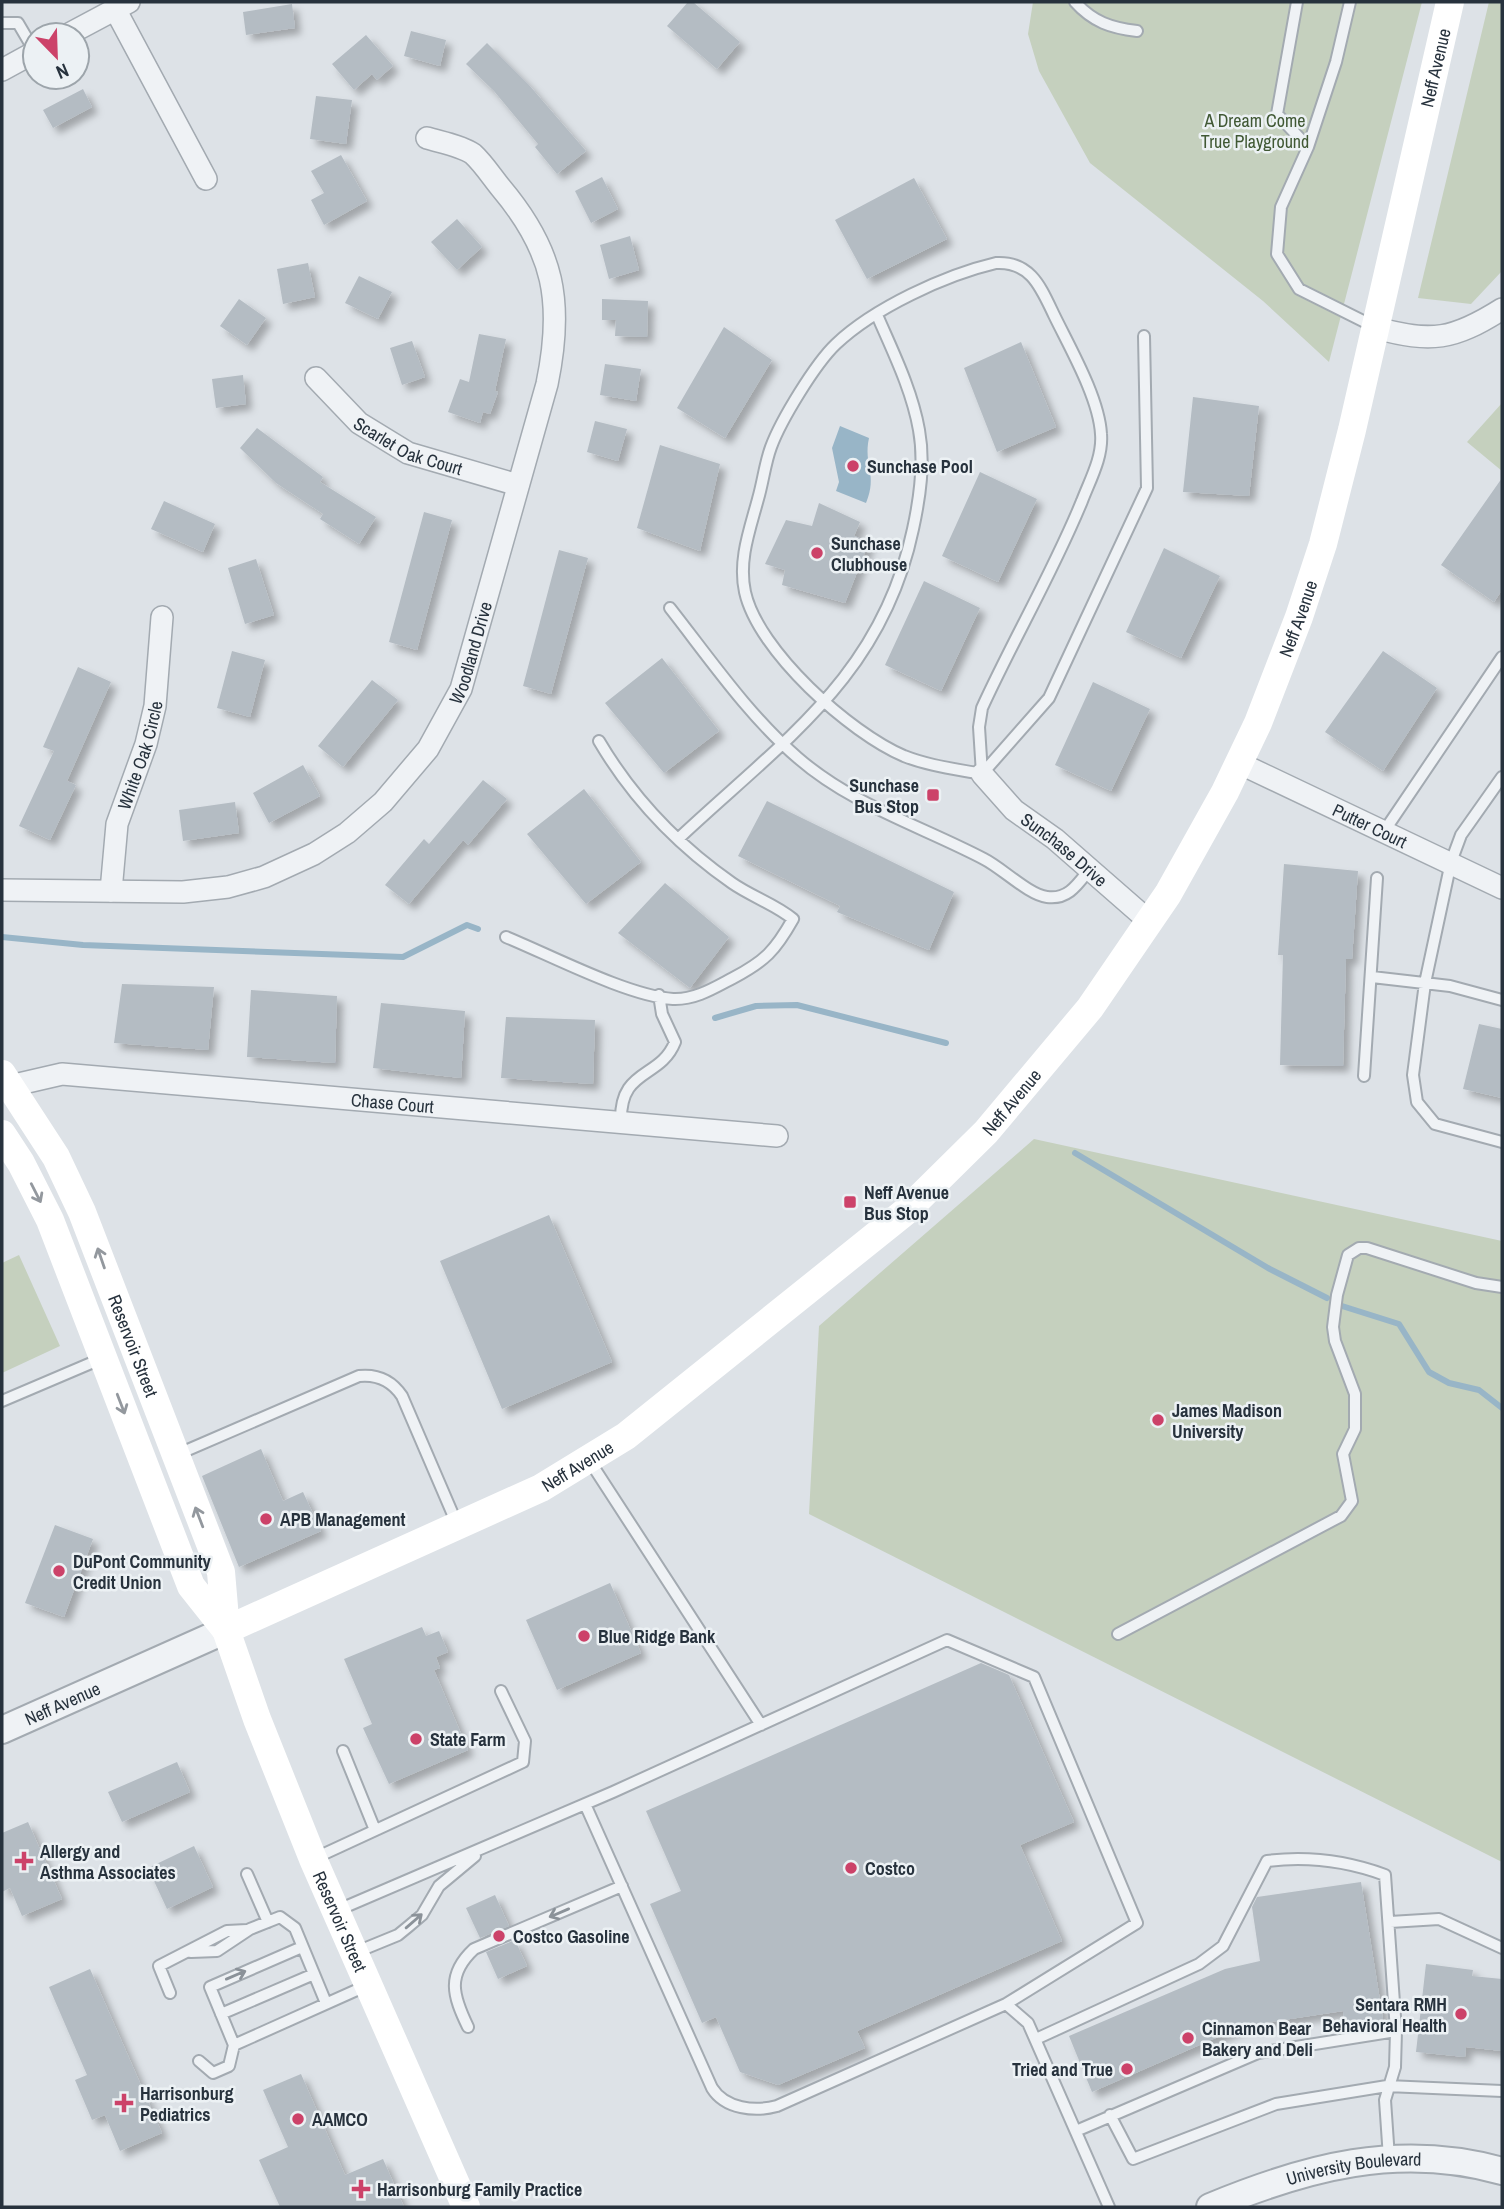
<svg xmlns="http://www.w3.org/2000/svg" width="1504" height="2209" font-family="'Archivo Narrow',sans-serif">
  <defs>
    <filter id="shadow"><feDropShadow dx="6" dy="6" stdDeviation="3.5" flood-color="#0004"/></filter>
  </defs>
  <rect width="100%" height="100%" fill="#dde2e7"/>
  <path fill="#c5d0be" d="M 1033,2 L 1422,2 L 1329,362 L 1263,301 L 1090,163 L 1039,71 L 1028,34 Z
    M 1489,2 L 1502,2 L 1502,271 L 1471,304 L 1418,298 Z
    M 1502,403 L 1502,471 L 1467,442 Z
    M 1034,1139 L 1502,1241 L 1502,1862 L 809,1514 L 819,1326 Z
    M 19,1255 L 60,1346 L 2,1373 L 2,1263 Z"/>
  <path fill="#98b5c7" d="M 840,426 L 869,438 C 863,465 878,474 866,503 L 836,491 L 839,482 L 832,448 Z"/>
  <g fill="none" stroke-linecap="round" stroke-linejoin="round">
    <path stroke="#98b5c7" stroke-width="6" d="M 2,937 L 83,945 L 403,957 L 467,925 L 478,929
      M 715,1018 L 756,1006 L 797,1005 L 946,1043
      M 1075,1153 L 1268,1268 L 1327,1298
      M 1342,1306 L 1399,1324 L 1429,1372 L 1449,1383 L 1479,1390 L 1502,1408"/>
  </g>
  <path fill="#b4bcc3" filter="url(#shadow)" d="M 688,2 L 693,2 L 740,42 L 717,69 L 667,26 Z
    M 292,4 L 295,28 L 246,35 L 243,12 Z
    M 411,31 L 446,40 L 440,66 L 404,56 Z
    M 366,35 L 393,66 L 377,80 L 372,74 L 354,90 L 332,64 Z
    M 487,43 L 529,85 L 586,151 L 557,174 L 535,147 L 538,144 L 494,91 L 466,64 Z
    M 83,89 L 92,107 L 53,128 L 43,110 Z
    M 316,96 L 352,100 L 346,144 L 310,139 Z
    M 341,155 L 367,201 L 324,225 L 311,200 L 324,193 L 311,171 Z
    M 602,177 L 618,209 L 591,223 L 575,191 Z
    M 914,178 L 947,239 L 867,279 L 835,220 Z
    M 457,219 L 482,247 L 457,270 L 431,242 Z
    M 630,236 L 639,270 L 609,279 L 600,245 Z
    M 308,263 L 315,297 L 283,304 L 277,269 Z
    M 359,276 L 392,292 L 378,319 L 345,303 Z
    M 239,299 L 266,318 L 247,345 L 220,326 Z
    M 602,299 L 648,301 L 647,337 L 615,336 L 616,320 L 602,320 Z
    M 724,327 L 772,360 L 725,438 L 677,408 Z
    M 479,334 L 506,339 L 495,391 L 498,392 L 490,414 L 483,412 L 480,423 L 448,412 L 460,379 L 469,382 Z
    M 412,341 L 425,377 L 402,385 L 390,348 Z
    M 1021,342 L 1056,427 L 997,452 L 964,368 Z
    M 605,364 L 641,369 L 636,401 L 600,395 Z
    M 243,375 L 246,404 L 216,408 L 212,379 Z
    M 1193,397 L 1259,406 L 1249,496 L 1183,492 Z
    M 595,421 L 627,429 L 618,461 L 587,452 Z
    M 257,428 L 323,477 L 320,482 L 376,517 L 359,544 L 320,519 L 323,514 L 276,483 L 240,448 Z
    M 660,445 L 720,464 L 700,551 L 637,528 Z
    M 980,472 L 1037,499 L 998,582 L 942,556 Z
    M 1502,478 L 1502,590 L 1494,602 L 1441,565 Z
    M 164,501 L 215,524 L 203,552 L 151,529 Z
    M 819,503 L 860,522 L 854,536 L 869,542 L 845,603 L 782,585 L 785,570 L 765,564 L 786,520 L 812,526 Z
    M 424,512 L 452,520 L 417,650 L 389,642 Z
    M 1164,548 L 1220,576 L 1181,658 L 1126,632 Z
    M 559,550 L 588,558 L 551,694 L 523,686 Z
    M 256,559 L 274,615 L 245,624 L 228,568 Z
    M 924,581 L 980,608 L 941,691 L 885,665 Z
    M 232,651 L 265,660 L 250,717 L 217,708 Z
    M 1383,651 L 1437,688 L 1383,771 L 1325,732 Z
    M 662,658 L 719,731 L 664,773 L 605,703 Z
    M 78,667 L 111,682 L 67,781 L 76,785 L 50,840 L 19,826 L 54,751 L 43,747 Z
    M 372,680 L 398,700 L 343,767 L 318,746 Z
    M 1093,682 L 1150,709 L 1111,791 L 1055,765 Z
    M 303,765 L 320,796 L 269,823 L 253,793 Z
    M 483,780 L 507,799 L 468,845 L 463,840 L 409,904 L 385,885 L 424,839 L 429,844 Z
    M 584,789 L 641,862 L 586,904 L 527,834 Z
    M 767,801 L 954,892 L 929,950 L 837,912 L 840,906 L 738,856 Z
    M 235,802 L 239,833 L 183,841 L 179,810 Z
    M 1284,864 L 1358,871 L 1352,959 L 1346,959 L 1343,1066 L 1280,1065 L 1283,955 L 1278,955 Z
    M 665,883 L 729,937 L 690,988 L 618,933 Z
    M 122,984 L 214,987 L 208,1050 L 114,1043 Z
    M 251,990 L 337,996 L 335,1063 L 247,1057 Z
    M 381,1003 L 465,1011 L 461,1078 L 373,1068 Z
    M 506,1017 L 595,1020 L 593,1084 L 501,1078 Z
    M 1479,1024 L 1502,1029 L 1502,1098 L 1463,1089 Z
    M 549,1215 L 612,1362 L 502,1409 L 440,1261 Z
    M 261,1449 L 283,1501 L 303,1492 L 321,1531 L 239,1567 L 202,1476 Z
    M 55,1525 L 93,1539 L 64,1617 L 25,1603 Z
    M 610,1583 L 641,1653 L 557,1690 L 526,1620 Z
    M 422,1627 L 426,1636 L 439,1631 L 448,1652 L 436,1657 L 440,1668 L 434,1670 L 468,1750 L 389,1784 L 363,1728 L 372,1724 L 344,1659 Z
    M 981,1663 L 1009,1675 L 1074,1822 L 1020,1845 L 1062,1941 L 857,2031 L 865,2048 L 778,2085 L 740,2072 L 716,2017 L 702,2023 L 650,1904 L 681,1891 L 646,1811 Z
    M 177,1762 L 190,1792 L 122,1822 L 108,1792 Z
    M 28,1822 L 62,1899 L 22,1916 L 10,1888 L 2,1892 L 2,1833 Z
    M 194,1846 L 213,1887 L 167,1909 L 148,1868 Z
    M 1361,1882 L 1383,2019 L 1345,2025 L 1343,2011 L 1243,2026 L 1092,2092 L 1069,2036 L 1225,1969 L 1260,1961 L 1252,1907 L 1257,1897 Z
    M 495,1895 L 509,1926 L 480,1938 L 466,1908 Z
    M 515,1940 L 527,1966 L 498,1979 L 486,1952 Z
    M 1426,1964 L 1473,1970 L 1472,1976 L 1502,1979 L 1502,2051 L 1466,2047 L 1465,2057 L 1416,2052 Z
    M 90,1969 L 162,2133 L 120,2151 L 105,2115 L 92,2120 L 75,2080 L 87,2075 L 49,1987 Z
    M 301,2074 L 345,2175 L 383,2159 L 404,2207 L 280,2207 L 259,2160 L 288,2147 L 263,2090 Z"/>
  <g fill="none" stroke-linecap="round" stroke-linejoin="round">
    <g stroke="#a3aab1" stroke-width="14">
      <path id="service" d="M 1075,2 C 1093,22 1111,28 1137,31
        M 1297,2 L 1277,114 L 1308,147
        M 1350,2 L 1336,62 L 1308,147 L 1281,207 L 1277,254 L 1299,289 L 1373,326
        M 2,23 L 18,23 L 35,52
        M 996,263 C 1031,261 1041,288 1054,315 C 1070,348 1099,398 1101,434 C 1103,457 1090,480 1082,501 C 1053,572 1014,638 982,708 L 979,727 L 982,774 C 956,769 929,766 904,756 C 850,733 758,651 745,592 C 738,560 750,529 758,499 C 763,482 765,463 771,447 C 781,420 815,364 836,344 C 874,308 945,275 996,263 Z
        M 670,608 C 710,659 749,716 798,758 C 852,805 921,826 984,859 C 1002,868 1029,895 1047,897 C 1068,900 1078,884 1089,870
        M 982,774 L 1049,698 L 1147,488 L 1144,336
        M 1502,777 L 1461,835 L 1451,862 L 1425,983 L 1413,1075 L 1417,1102 L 1435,1124 L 1502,1142
        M 1385,830 L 1502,657
        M 678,839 C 781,742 882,677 913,529 C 920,497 925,463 919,430 C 912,390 893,352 877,315
        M 506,937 C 550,955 628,996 673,999 C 695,1000 714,988 733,978 C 765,961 775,951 793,919 C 775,904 752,897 732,883 C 679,846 632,797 599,741
        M 1372,977 L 1450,986 L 1502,1000
        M 1364,1076 L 1377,878
        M 621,1123 C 619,1067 660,1080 675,1042 L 662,1014 L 659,995
        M 2,1401 L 103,1358
        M 176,1455 L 359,1376 C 378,1374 392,1381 402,1396 L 457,1524
        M 589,1460 L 761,1725
        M 1118,1634 L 1341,1516 L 1352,1501 L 1343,1454 L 1355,1429 L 1355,1394 L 1335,1341 L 1333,1327 L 1337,1295 L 1348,1255 L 1359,1248 L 1367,1248 L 1476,1283 L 1502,1287
        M 343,1751 L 375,1830
        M 585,1804 L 712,2088 C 725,2109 755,2112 777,2106 L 1006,2004 L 1028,2023 L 1109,2207
        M 313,1859 L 523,1762 L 525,1741 L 501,1691
        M 247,1874 L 268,1922
        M 338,1910 L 613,1792 L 947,1640 L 1034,1677 L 1137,1923 L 1006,2004
        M 1390,1922 L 1439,1919 L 1502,1948
        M 191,1952 L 217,1951 L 250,1929 L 280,1917 L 295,1928 L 326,2003
        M 354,1953 L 398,1935 L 409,1926 L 422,1915 L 439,1886 L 475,1856
        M 170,1993 L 159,1966 L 227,1931 L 247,1930
        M 221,2014 L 314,1974
        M 468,2027 C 453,1996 446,1975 474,1949 L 622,1886
        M 1036,2039 L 1199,1964 L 1223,1946 L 1267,1861 C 1307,1856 1347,1861 1385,1875 L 1396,2031 L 1395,2067 L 1385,2100 L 1389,2158
        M 234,2045 L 368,1985
        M 199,2061 L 213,2073 L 229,2066 L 234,2045 L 210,1987 L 302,1947
        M 1110,2115 L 1133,2159 L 1276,2104 L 1387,2086 L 1502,2091
        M 1076,2131 L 1258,2053 L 1396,2031"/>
    </g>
    <g stroke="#a3aab1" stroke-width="24">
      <g id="minor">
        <path d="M 115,9 L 206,179"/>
        <path d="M 67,35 L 129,2"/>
        <path d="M 2,70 L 35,52"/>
        <path d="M 1376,328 C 1432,343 1453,340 1502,309"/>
        <path id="s1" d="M 316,378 L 359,423 L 408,453 L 518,485"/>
        <path id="s2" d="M 1239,763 L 1502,888"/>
        <path id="s3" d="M 982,774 L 1014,810 L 1055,839 L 1150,922"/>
        <path id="s4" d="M 2,890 L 183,892 L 228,887 L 264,877 L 314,854 L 347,833 L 383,802 L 428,749 L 461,689 L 547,384 C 564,302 554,251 501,188 C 492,177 483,163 473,154 C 462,146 440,142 427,138"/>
        <path id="s5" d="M 111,891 L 117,824 L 146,744 L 155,706 L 162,617"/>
        <path id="s6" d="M 10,1086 L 62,1074 L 777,1136"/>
      </g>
    </g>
    <g stroke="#a3aab1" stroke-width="30">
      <g id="tertiary">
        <path id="s7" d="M 2,1730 L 226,1630"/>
        <path id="s8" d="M 1210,2207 C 1306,2167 1399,2142 1502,2171"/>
      </g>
    </g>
    <use href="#service" stroke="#eff2f5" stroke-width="10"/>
    <use href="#minor" stroke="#eff2f5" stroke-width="21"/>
    <use href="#tertiary" stroke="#eff2f5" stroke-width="26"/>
    <g stroke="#fff" stroke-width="28">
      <path id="s9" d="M 2,1074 L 56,1157 L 82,1212 L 221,1572 L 226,1630 L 257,1719 L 313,1859 L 466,2207"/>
      <path d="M 2,1134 L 21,1163 L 50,1220 L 191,1586 L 226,1630"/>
      <path id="s10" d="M 226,1630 L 541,1488 L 626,1436 L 905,1212 L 986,1132 L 1090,1008 L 1168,894 L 1225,792 L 1258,723 L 1299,617 L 1323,544 L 1352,430 L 1450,2"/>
    </g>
  </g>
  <defs><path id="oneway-shaft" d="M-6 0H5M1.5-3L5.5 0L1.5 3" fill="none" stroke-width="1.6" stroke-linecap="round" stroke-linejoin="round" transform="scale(1.75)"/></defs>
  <g stroke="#93989e">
    <use href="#oneway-shaft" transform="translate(36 1193) rotate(63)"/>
    <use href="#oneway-shaft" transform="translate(101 1258) rotate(-109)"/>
    <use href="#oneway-shaft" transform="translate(121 1404) rotate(69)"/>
    <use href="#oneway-shaft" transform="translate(199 1517) rotate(-111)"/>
  </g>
  <g stroke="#8b9299">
    <use href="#oneway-shaft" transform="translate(559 1913) rotate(157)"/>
    <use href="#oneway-shaft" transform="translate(414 1921) rotate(-41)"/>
    <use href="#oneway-shaft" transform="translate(236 1975) rotate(-23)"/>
  </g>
  <g fill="#cc4269" stroke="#ecf1f4" stroke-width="2.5">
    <circle cx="853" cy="466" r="7"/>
    <circle cx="817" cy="553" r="7"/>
    <rect x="926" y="788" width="14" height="14" rx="3.5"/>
    <rect x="843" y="1195" width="14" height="14" rx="3.5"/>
    <circle cx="1158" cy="1420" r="7"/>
    <circle cx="266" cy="1519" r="7"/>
    <circle cx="59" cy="1571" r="7"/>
    <circle cx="584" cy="1636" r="7"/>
    <circle cx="416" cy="1739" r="7"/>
    <path d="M20.5 1850.5h7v7h7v7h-7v7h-7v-7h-7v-7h7z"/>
    <circle cx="851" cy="1868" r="7"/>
    <circle cx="499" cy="1936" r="7"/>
    <circle cx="1461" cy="2014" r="7"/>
    <circle cx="1188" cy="2038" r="7"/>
    <circle cx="1127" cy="2069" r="7"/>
    <path d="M120.5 2092.5h7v7h7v7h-7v7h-7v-7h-7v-7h7z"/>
    <circle cx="298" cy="2119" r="7"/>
    <path d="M357.5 2178.5h7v7h7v7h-7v7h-7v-7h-7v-7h7z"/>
  </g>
  <g text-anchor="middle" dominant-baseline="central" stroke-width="5" stroke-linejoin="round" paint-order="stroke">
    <g font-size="18" fill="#27323d" stroke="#ecf1f4">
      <text stroke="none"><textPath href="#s10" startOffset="2090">Neff Avenue</textPath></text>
      <text stroke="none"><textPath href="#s1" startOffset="117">Scarlet Oak Court</textPath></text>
      <text stroke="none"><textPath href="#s10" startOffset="1522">Neff Avenue</textPath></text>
      <text stroke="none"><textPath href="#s4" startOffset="581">Woodland Drive</textPath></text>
      <text stroke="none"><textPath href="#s5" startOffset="140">White Oak Circle</textPath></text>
      <text stroke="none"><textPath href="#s2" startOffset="145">Putter Court</textPath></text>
      <text stroke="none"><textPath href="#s3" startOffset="112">Sunchase Drive</textPath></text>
      <text stroke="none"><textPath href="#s10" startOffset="956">Neff Avenue</textPath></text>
      <text stroke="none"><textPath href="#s6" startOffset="385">Chase Court</textPath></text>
      <text stroke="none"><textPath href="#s9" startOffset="303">Reservoir Street</textPath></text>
      <text stroke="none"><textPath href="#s10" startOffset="388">Neff Avenue</textPath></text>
      <text stroke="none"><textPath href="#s7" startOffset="66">Neff Avenue</textPath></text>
      <text stroke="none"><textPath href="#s9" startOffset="917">Reservoir Street</textPath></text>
      <text stroke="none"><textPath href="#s8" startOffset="150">University Boulevard</textPath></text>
    </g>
    <g font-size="18" fill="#405834" stroke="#ecf1f4">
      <text x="1255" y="120">A Dream Come<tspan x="1255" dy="21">True Playground</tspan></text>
    </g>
    <g font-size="18" font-weight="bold" fill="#27323d" stroke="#ecf1f4" text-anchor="start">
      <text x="867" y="466">Sunchase Pool</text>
      <text x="831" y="543">Sunchase<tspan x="831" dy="21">Clubhouse</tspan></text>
      <text x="919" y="785" text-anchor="end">Sunchase<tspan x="919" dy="21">Bus Stop</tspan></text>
      <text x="864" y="1192">Neff Avenue<tspan x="864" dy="21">Bus Stop</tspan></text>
      <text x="1172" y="1410">James Madison<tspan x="1172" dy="21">University</tspan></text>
      <text x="280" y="1519">APB Management</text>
      <text x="73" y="1561">DuPont Community<tspan x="73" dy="21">Credit Union</tspan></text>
      <text x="598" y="1636">Blue Ridge Bank</text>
      <text x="430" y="1739">State Farm</text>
      <text x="40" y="1851">Allergy and<tspan x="40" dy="21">Asthma Associates</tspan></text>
      <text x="865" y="1868">Costco</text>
      <text x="513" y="1936">Costco Gasoline</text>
      <text x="1447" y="2004" text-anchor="end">Sentara RMH<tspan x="1447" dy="21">Behavioral Health</tspan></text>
      <text x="1202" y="2028">Cinnamon Bear<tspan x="1202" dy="21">Bakery and Deli</tspan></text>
      <text x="1113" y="2069" text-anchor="end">Tried and True</text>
      <text x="140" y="2093">Harrisonburg<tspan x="140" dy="21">Pediatrics</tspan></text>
      <text x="312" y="2119">AAMCO</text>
      <text x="377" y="2189">Harrisonburg Family Practice</text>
    </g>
  </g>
  <rect width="1504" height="2209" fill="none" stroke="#27323d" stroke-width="7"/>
  <g transform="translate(56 56) rotate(157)"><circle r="33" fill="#ecf1f4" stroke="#9da5ab" stroke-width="2"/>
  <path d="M0-5L12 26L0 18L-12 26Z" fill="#cc4269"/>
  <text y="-10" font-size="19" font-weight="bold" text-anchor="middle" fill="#27323d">N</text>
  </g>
</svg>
